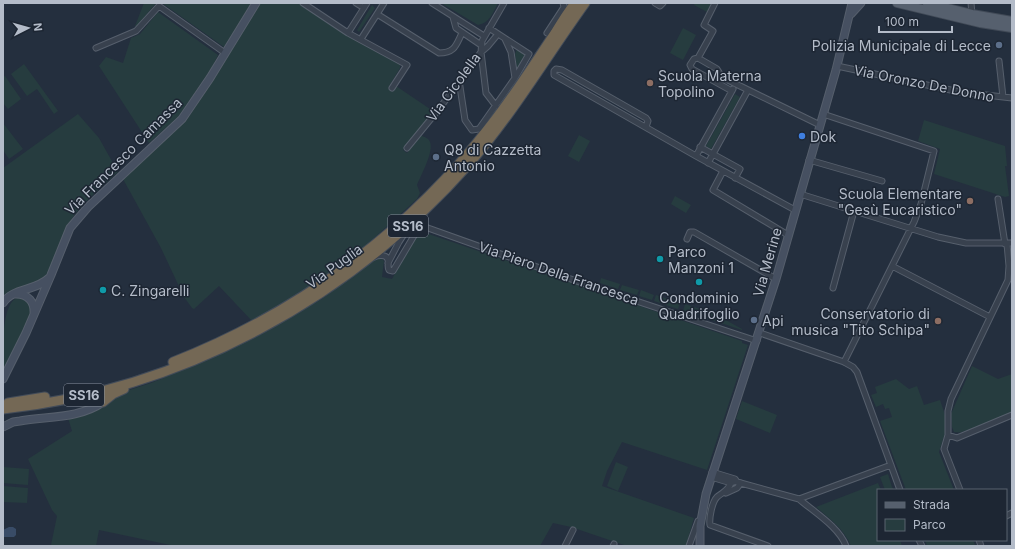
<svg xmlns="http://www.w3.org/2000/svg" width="1015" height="549" font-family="Inter,sans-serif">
  <rect width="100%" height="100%" fill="#242f3e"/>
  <path fill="#263c3f" d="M 144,3 L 156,3 L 137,26 L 135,26 Z
    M 162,3 L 253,3 L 225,47 L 224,47 Z
    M 260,3 L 298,3 L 332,26 L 400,64 L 400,68 L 388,88 L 392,91 L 396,86 L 433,111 L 403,150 L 407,153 L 420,135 C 424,137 429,138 430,142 C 434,152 421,175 417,185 L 420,193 L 417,199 L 372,240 L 370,243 C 333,273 293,298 252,321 L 219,286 L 194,309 L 192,308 L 184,297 L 161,248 L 123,179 L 190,115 Z
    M 441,3 L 498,3 C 493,12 490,23 478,25 Z
    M 695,3 L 712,3 L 707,12 L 694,5 Z
    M 372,5 L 375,8 L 359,32 L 357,30 Z
    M 158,12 L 218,55 L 211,69 L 179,116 L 149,143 L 99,66 L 106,57 L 123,63 L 131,38 L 140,34 Z
    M 683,28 L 696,35 L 683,60 L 670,53 Z
    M 517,49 L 525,54 L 517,69 L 515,54 Z
    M 24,64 L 58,111 L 54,114 L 37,89 L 27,96 L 11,74 Z
    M 5,76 L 21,99 L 8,109 L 3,103 L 3,77 Z
    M 735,94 L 740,97 L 711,149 L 706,146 Z
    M 78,114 L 99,138 L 118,172 C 99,190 76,207 65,231 C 58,245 55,263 46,276 C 36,289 15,284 3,297 L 3,168 Z
    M 924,120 L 1005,146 L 1007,166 L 1005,166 L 1009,196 L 1005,197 L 934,174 L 940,149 L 918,141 Z
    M 3,123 L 23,149 L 9,159 L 3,150 Z
    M 579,135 L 590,141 L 579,162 L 568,156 Z
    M 675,196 L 691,205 L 686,213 L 671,204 Z
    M 420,231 L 742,341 L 742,343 L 748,345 L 707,470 L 622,442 L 607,471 L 602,486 L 694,518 L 686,546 L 627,546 L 571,527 L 553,523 L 540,546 L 175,546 L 99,530 L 96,546 L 58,546 L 51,545 L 57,516 L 52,510 L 28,459 L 72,431 L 68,418 L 85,414 L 104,406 L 117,394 L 151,383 L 202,362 L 262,334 L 320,300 L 376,259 L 382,259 L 384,261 L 382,277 L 392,279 Z
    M 601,278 L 620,284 L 618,289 L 600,283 Z
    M 622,285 L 639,290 L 637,295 L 620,290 Z
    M 641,290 L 654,295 L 652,300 L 639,296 Z
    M 656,295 L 680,303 L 678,309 L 654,301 Z
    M 20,297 L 25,298 L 30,304 L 31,317 L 3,372 C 3,355 0,299 20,297 Z
    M 685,304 L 700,309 L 698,315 L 683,311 Z
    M 702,307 L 742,329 L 742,330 L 700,316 Z
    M 972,366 L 998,379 L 1012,374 L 1012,412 C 1000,417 965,435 954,432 L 952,427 L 951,414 Z
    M 896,379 L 909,389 L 917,386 L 924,405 L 940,400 L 945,415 L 946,430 L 939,452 L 954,490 L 906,490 L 880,421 L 892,417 L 889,408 L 885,409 L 883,404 L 876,407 L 871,395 L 877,393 L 875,387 Z
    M 742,401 L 777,415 L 770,433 L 736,419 Z
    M 616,462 L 628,467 L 618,491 L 607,486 Z
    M 3,467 L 29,469 L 28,485 L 3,483 Z
    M 888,474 L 892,487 L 894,490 L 885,490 L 880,477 Z
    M 878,483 L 881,490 L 878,490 L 878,540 L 900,540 L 902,546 L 851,546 C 844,529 830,519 816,507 Z
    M 3,486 L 28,488 L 27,503 L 3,502 Z
    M 925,540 L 973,540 L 975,545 L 927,546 Z"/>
  <path fill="#394c67" d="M 9,527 L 13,527 L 16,529 L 16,535 L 14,537 L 3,537 L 3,530 Z"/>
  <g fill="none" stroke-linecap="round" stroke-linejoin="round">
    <g stroke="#565f6c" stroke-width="7">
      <path id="street" d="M 303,3 L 348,33 L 407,65 L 392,88
        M 356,3 L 364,8
        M 432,3 L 484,36
        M 655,3 L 660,6 L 663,3
        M 971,3 L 972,14
        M 377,14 L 439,53 C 455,53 456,45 462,33
        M 453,17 L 456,28 L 481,45
        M 348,33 L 367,3
        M 547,33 L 564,7 L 563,3
        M 361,39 L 384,3
        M 505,39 L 511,52 L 515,78
        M 96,48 L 136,31 L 159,6 L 225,53
        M 698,58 L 713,31 L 704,25 L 715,3
        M 999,61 L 1003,97
        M 837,66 L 960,92 L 1012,98
        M 459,80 L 465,120 L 472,130 L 479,129 L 515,78 L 529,54 L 489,28
        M 732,91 L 692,69 L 690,65 L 694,59 L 698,58 L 717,69 L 722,77 L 736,84 L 820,125
        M 496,106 L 486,93 L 481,52 L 488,46 L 498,34
        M 823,114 L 934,151 L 921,204 L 914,222 L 844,362
        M 646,127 L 648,121 L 646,118 L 562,70 L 556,69 L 554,71 L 554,75 L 696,156 L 795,210
        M 700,147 L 740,169 L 735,178
        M 407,148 L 439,109 L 481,52 L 482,41 L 504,3
        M 696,156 L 733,89
        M 809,160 L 882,181
        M 708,163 L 748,90
        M 723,171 L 713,190 L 788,235
        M 800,194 L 938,237 L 966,243 L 1012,243
        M 998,199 L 1005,244
        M 687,239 L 690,232 L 694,232 L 776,279
        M 374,257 C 378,255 387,254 388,260 C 389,264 387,266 389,270 L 393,271 L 418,229 L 422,227 L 428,228 L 582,283 L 757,341
        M 388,263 L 399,242 L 406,231
        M 892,266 L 990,317
        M 833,288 L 854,211
        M 760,333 L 844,362 L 853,367 L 857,372 L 900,490
        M 948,435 L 948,411 L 951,399 L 1008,280 L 1009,266 L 1007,244
        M 712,472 L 735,479 L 737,482 L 799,499 L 891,465
        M 711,477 L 731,483 L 734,482
        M 731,483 C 728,491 723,492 717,497 C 712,502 709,518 710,525 L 768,546
        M 960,490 L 944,449 L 948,435 L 957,438 L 1012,415
        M 726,493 L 737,488 L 741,483
        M 799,499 C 814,512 839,527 846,546
        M 1006,516 L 1012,513
        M 919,540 L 922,546
        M 979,540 L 981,546
        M 565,546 L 573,530
        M 613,546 L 614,544
        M 689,546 L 698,521"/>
    </g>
    <g stroke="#565f6c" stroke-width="9">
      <path id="secondary" d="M 851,14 L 861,3
        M 16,294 C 28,294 35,302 34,314
        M 3,303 C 12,288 36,291 49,278
        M 3,379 L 26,333 L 51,275 L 70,228 L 88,207 L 182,119 L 210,78 L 256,3
        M 3,427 L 13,422 L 20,421 C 47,416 79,419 103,402
        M 700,546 L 700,526 L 706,494 L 776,279 L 836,70 L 852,3"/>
    </g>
    <g stroke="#414a57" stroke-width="10">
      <path id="primary" d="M 897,3 L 980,23 L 1012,28
        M 927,3 L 972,14 L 1012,21"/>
    </g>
    <g stroke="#434c59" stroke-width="11">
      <path id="highway" d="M 173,362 C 298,313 409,232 491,125 C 514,96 534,64 555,33 C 561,23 567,13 575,3
        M 103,402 L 113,394 L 124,389
        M 8,403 L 45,397
        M 3,409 C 182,390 349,299 468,165 C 512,115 546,57 585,3"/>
    </g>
    <use href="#street" stroke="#38414e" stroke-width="5"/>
    <use href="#secondary" stroke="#465061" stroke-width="7"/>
    <use href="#primary" stroke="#56606e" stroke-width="8"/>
    <use href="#highway" stroke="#746855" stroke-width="9"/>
  </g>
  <g fill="#5c6f8a" stroke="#1d2633" stroke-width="1.5">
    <circle cx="999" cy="45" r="4"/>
    <circle cx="436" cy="157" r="4"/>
    <circle cx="754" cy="320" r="4"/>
  </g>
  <g fill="#8d6e63" stroke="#1d2633" stroke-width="1.5">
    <circle cx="650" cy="83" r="4"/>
    <circle cx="970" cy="201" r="4"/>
    <circle cx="938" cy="321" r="4"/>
  </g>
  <circle fill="#3f7fe0" stroke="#1d2633" stroke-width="1.5" cx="802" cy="136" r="4"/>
  <g fill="#0f9aa8" stroke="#1d2633" stroke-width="1.5">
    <circle cx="660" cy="259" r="4"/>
    <circle cx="699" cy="282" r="4"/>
    <circle cx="103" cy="290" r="4"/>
  </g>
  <g text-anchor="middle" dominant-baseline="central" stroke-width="3" stroke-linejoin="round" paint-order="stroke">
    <g fill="#1d2633" stroke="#878f9c" stroke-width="1">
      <rect x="388" y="215" width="40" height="22" rx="3"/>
      <rect x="64" y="384" width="40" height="22" rx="3"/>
    </g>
    <g font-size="13" font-weight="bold" fill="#b4bcc9">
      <text x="408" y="226">SS16</text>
      <text x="84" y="395">SS16</text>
    </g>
    <g font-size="14" fill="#b4bcc9" stroke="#1d2633" text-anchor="start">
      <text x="991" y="45" text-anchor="end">Polizia Municipale di Lecce</text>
      <text x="658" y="75">Scuola Materna<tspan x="658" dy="16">Topolino</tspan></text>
      <text x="810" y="136">Dok</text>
      <text x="444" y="149">Q8 di Cazzetta<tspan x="444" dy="16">Antonio</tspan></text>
      <text x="962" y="193" text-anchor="end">Scuola Elementare<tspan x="962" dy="16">"Gesù Eucaristico"</tspan></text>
      <text x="668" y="251">Parco<tspan x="668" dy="16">Manzoni 1</tspan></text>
      <text x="111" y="290">C. Zingarelli</text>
      <text x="699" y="297" text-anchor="middle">Condominio<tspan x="699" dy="16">Quadrifoglio</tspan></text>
      <text x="930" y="313" text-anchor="end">Conservatorio di<tspan x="930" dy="16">musica "Tito Schipa"</tspan></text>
      <text x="762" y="320">Api</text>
    </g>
    <g font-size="14" fill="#b4bcc9" stroke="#1d2633">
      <text transform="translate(924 83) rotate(11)">Via Oronzo De Donno</text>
      <text transform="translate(453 87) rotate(-54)">Via Cicolella</text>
      <text transform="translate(123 156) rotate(-45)">Via Francesco Camassa</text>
      <text transform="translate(767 262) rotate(-74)">Via Merine</text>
      <text transform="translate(334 266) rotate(-36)">Via Puglia</text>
      <text transform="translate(559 273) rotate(19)">Via Piero Della Francesca</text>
    </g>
  </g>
  <rect width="1015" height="549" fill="none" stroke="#b4bcc9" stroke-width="8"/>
  <rect x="877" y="489" width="130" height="52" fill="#1d2633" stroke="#59626f"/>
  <rect x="885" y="502" width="20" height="6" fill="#56606e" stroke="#59626f"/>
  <text x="913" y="509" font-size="12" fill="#b4bcc9">Strada</text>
  <rect x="885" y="519" width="20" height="12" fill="#263c3f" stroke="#59626f"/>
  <text x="913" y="529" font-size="12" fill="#b4bcc9">Parco</text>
  <g transform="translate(28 28) rotate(84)" stroke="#1d2633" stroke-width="3" paint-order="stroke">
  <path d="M0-3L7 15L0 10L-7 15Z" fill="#b4bcc9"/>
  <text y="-6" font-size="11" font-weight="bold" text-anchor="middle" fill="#b4bcc9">N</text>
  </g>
  <path d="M879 26v6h73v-6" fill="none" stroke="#b4bcc9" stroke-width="2"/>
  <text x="885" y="26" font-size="12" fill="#b4bcc9" stroke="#1d2633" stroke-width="3" paint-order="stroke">100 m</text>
</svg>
